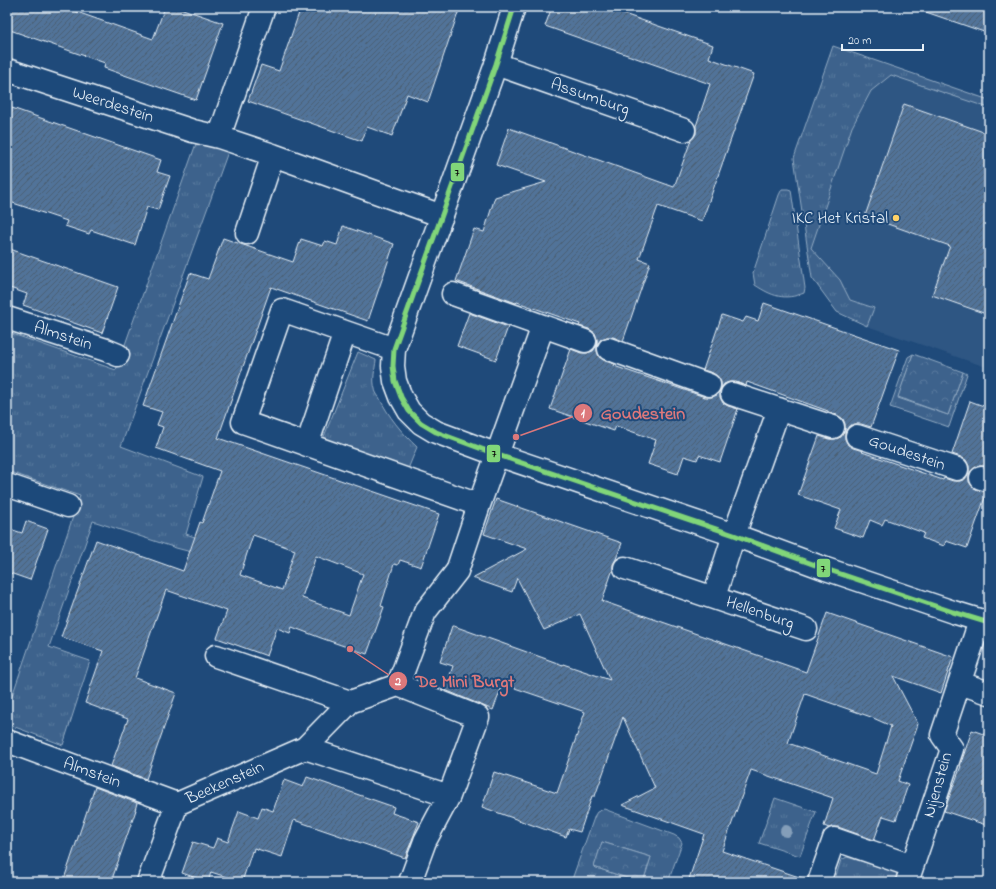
<svg xmlns="http://www.w3.org/2000/svg" width="996" height="889" font-family="'Indie Flower',sans-serif">
  <defs>
    <pattern id="grass-tufts" width="24" height="20" patternUnits="userSpaceOnUse"><rect width="24" height="20" fill="#3c628c"/><path d="M3 7l-1-3M5 7V3M7 7l1-3M15 17l-1-3M17 17v-4M19 17l1-3" fill="none" stroke="#58799d"/></pattern>
    <pattern id="park-crowns" width="20" height="18" patternUnits="userSpaceOnUse"><rect width="20" height="18" fill="#3c628c"/><path d="M2 6a3 3 0 1 1 6 0M12 15a3 3 0 1 1 6 0" fill="none" stroke="#58799d"/></pattern>
    <pattern id="building-hatch" width="6" height="6" patternUnits="userSpaceOnUse"><rect width="6" height="6" fill="#517399"/><path d="M-1 1l2-2M0 6l6-6M5 7l2-2" fill="none" stroke="#4c5e72"/></pattern>
  </defs>
  <rect width="100%" height="100%" fill="#1f4a7a"/>
  <filter id="ink" filterUnits="userSpaceOnUse"><feTurbulence type="fractalNoise" baseFrequency=".025" numOctaves="2"/><feDisplacementMap in="SourceGraphic" scale="8" xChannelSelector="R" yChannelSelector="G"/><feConvolveMatrix kernelMatrix="1 2 1 2 8 2 1 2 1" color-interpolation-filters="sRGB"/></filter>
  <g filter="url(#ink)">
    <path fill="#2e5683" d="M 833,46 L 989,99 L 989,368 L 867,326 L 837,312 L 812,278 L 794,158 Z"/>
    <path fill="url(#grass-tufts)" stroke="#92aac2" d="M 833,46 L 989,100 L 989,108 L 891,75 L 871,91 L 852,127 L 811,248 L 840,280 L 850,300 L 874,308 L 867,326 L 837,312 L 812,278 L 794,158 Z
      M 198,138 L 229,149 L 121,446 L 203,477 L 186,534 L 209,542 L 203,555 L 176,548 L 93,521 L 49,647 L 90,661 L 63,745 L 7,724 L 7,711 L 80,496 L 7,471 L 7,332 L 116,370 Z
      M 782,189 L 788,189 L 791,190 L 805,288 L 804,293 C 784,301 772,296 755,285 L 753,273 L 779,195 Z
      M 358,352 L 376,360 C 375,369 372,380 375,389 C 375,391 377,395 379,397 C 388,416 402,433 417,447 L 408,469 L 323,439 Z
      M 913,354 L 898,398 L 948,415 L 963,372 L 967,374 L 949,427 L 890,407 L 908,357 Z
      M 775,798 L 816,812 L 800,856 L 759,843 Z
      M 604,809 L 674,835 L 679,838 L 682,843 L 668,882 L 643,882 L 651,857 L 602,842 L 594,867 L 639,882 L 571,882 L 595,815 L 597,812 Z
      M 847,857 L 896,872 L 898,880 L 897,882 L 834,882 L 841,860 Z"/>
    <path fill="url(#park-crowns)" stroke="#92aac2" d="M 913,354 L 963,372 L 948,415 L 898,397 Z
      M 602,842 L 651,857 L 643,882 L 639,882 L 594,867 Z"/>
    <path fill="url(#building-hatch)" stroke="#e8f1f8" fill-rule="evenodd" d="M 7,7 L 63,7 L 153,39 L 165,7 L 177,7 L 223,23 L 196,100 L 104,68 L 105,63 L 7,29 Z
      M 301,7 L 460,7 L 428,102 L 407,94 L 392,136 L 367,127 L 362,141 L 248,101 L 261,65 L 279,71 Z
      M 552,7 L 604,7 L 713,45 L 709,58 L 754,74 L 702,221 L 658,206 L 639,259 L 650,263 L 623,341 L 613,337 L 607,337 L 601,339 L 597,345 L 597,351 L 599,357 L 605,361 L 615,364 L 614,366 L 705,397 L 712,397 L 717,395 L 720,390 L 720,397 L 723,403 L 728,406 L 738,409 L 720,462 L 699,455 L 697,460 L 684,456 L 678,474 L 648,464 L 656,440 L 616,426 L 614,431 L 550,409 L 571,349 L 581,353 L 587,353 L 593,351 L 597,345 L 597,339 L 595,333 L 589,329 L 579,326 L 580,324 L 517,302 L 516,303 L 456,281 L 474,229 L 484,232 L 495,197 L 546,182 L 496,165 L 509,128 L 674,187 L 691,140 L 696,134 L 696,126 L 710,84 L 545,26 Z
      M 924,7 L 989,7 L 989,19 L 984,32 L 923,11 Z
      M 904,104 L 989,134 L 989,315 L 932,295 L 950,246 L 865,216 Z
      M 12,108 L 161,160 L 157,172 L 170,176 L 158,210 L 147,207 L 135,245 L 91,230 L 89,234 L 65,226 L 67,221 L 7,201 L 7,123 Z
      M 343,226 L 394,244 L 368,321 L 271,287 L 218,438 L 439,514 L 421,567 L 400,560 L 398,565 L 394,564 L 381,606 L 384,607 L 367,654 L 321,638 L 292,627 L 290,633 L 277,628 L 267,656 L 217,638 L 227,611 L 166,590 L 135,678 L 176,693 L 146,779 L 111,766 L 128,719 L 85,703 L 103,651 L 61,637 L 96,540 L 183,571 L 200,522 L 202,523 L 220,471 L 156,448 L 163,427 L 157,425 L 162,412 L 143,406 L 190,273 L 208,279 L 223,238 L 293,262 L 301,239 L 323,246 L 325,241 L 337,245 ZM 253,535 L 295,550 L 282,590 L 240,575 ZM 316,556 L 363,574 L 349,615 L 302,598 L 302,597 Z
      M 7,248 L 118,287 L 102,333 L 23,305 L 27,294 L 7,287 Z
      M 764,303 L 899,350 L 871,427 L 861,424 L 855,424 L 849,426 L 845,432 L 845,439 L 848,445 L 853,448 L 863,451 L 862,452 L 943,480 L 944,478 L 953,481 L 960,481 L 965,479 L 969,473 L 969,466 L 966,460 L 961,457 L 952,454 L 970,401 L 989,408 L 989,467 L 984,466 L 977,466 L 972,470 L 969,475 L 969,482 L 973,487 L 978,490 L 987,492 L 967,548 L 946,541 L 944,546 L 922,538 L 924,533 L 885,519 L 882,525 L 870,520 L 863,538 L 834,528 L 841,510 L 798,495 L 819,436 L 829,439 L 835,439 L 841,437 L 845,430 L 845,424 L 843,419 L 837,415 L 828,412 L 828,411 L 747,382 L 746,386 L 736,382 L 729,382 L 724,384 L 721,389 L 721,382 L 718,377 L 713,373 L 703,370 L 722,315 L 743,322 L 746,317 L 758,321 Z
      M 469,313 L 508,327 L 496,360 L 457,346 Z
      M 496,499 L 622,543 L 616,559 L 613,564 L 613,569 L 602,601 L 806,672 L 827,613 L 953,657 L 941,693 L 893,676 L 918,724 L 898,781 L 908,785 L 896,820 L 883,816 L 874,840 L 838,827 L 832,827 L 829,828 L 824,826 L 833,798 L 751,770 L 722,851 L 802,878 L 801,882 L 688,882 L 704,834 L 622,805 L 655,788 L 623,717 L 595,796 L 592,796 L 580,832 L 569,829 L 566,837 L 482,807 L 494,772 L 557,793 L 585,712 L 503,684 L 493,710 L 445,690 L 453,666 L 440,662 L 452,626 L 454,626 L 563,665 L 563,664 L 610,680 L 580,614 L 544,630 L 517,578 L 512,592 L 472,578 L 527,549 L 484,534 ZM 805,694 L 871,717 L 891,726 L 876,774 L 788,743 Z
      M 26,521 L 48,529 L 30,580 L 7,572 L 7,528 L 22,533 Z
      M 972,730 L 989,736 L 989,826 L 944,811 L 961,766 L 960,766 Z
      M 307,777 L 394,807 L 392,813 L 419,822 L 405,858 L 294,820 L 282,857 L 254,848 L 253,852 L 252,851 L 242,882 L 211,872 L 208,882 L 182,873 L 193,842 L 213,848 L 217,838 L 228,842 L 239,811 L 258,818 L 262,807 L 273,811 L 284,780 L 303,787 Z
      M 95,787 L 137,803 L 135,810 L 136,810 L 111,882 L 63,882 Z"/>
    <g fill="none" stroke-linecap="round" stroke-linejoin="round">
      <g stroke="#e8f1f8" stroke-width="25">
        <path id="street" d="M 496,64 L 684,130
          M 7,70 L 193,131 L 219,137 L 273,155 L 442,216
          M 219,137 L 264,7
          M 247,233 L 273,155
          M 453,294 L 585,341
          M 7,318 L 106,350 L 118,355
          M 394,349 L 282,310 L 243,422 L 479,505 L 543,326
          M 609,349 L 709,385
          M 732,394 L 833,427
          M 857,436 L 957,469
          M 307,445 L 345,332
          M 981,478 L 989,480
          M 7,485 L 68,506
          M 625,568 L 806,629
          M 714,597 L 734,535 L 779,409
          M 216,656 L 350,702
          M 960,683 L 989,693
          M 7,741 L 177,804
          M 305,748 L 449,796
          M 148,882 L 177,804 L 305,748 L 350,702 L 398,685
          M 410,882 L 425,841 L 449,796 L 478,717 L 398,685 L 425,612 L 457,571 L 479,505
          M 819,882 L 834,839 L 912,866
          M 907,882 L 952,749 L 942,735 L 980,621"/>
      </g>
      <g stroke="#e8f1f8" stroke-width="25">
        <path id="secondary" d="M 514,7 L 496,64 L 394,349 L 393,366 L 395,381 L 401,397 L 409,411 L 421,423 L 436,432 L 498,455 L 734,535 L 826,569 L 953,612 L 989,623"/>
      </g>
      <use href="#street" stroke="#1f4a7a" stroke-width="22"/>
      <use href="#secondary" stroke="#1f4a7a" stroke-width="22"/>
      <g stroke="#1f4a7a" stroke-width="8">
        <path id="bus-1" d="M 514,7 L 496,64 L 394,349 L 393,366 L 395,381 L 401,397 L 409,411 L 421,423 L 436,432 L 498,455 L 734,535 L 826,569 L 953,612 L 989,623"/>
      </g>
      <use href="#bus-1" stroke="#81d679" stroke-width="5"/>
    </g>
    <circle fill="#849eb9" cx="786" cy="831" r="6"/>
  </g>
  <circle fill="#ffd166" stroke="#1f4a7a" stroke-width="1.5" cx="896" cy="218" r="4"/>
  <g text-anchor="middle" dominant-baseline="central" stroke-width="4" stroke-linejoin="round" paint-order="stroke">
    <g font-size="17" fill="#e8f1f8" stroke="#1f4a7a">
      <text transform="translate(590 97) rotate(19)">Assumburg</text>
      <text transform="translate(113 105) rotate(18)">Weerdestein</text>
      <text transform="translate(63 336) rotate(18)">Almstein</text>
      <text transform="translate(907 453) rotate(19)">Goudestein</text>
      <text transform="translate(760 613) rotate(19)">Hellenburg</text>
      <text transform="translate(92 773) rotate(20)">Almstein</text>
      <text transform="translate(225 783) rotate(-24)">Beekenstein</text>
      <text transform="translate(938 785) rotate(-74)">Nijenstein</text>
    </g>
    <g font-size="17" fill="#e8f1f8" stroke="#1f4a7a" text-anchor="end">
      <text x="888" y="218">IKC Het Kristal</text>
    </g>
  </g>
  <path fill="none" stroke="#dd787b" stroke-width="1.5" d="M516 437L583 413M350 649L398 681"/>
  <g fill="#dd787b" stroke="#1f4a7a" stroke-width="1.5">
    <circle cx="516" cy="437" r="4"/>
    <circle cx="350" cy="649" r="4"/>
    <circle cx="583" cy="413" r="10"/>
    <circle cx="398" cy="681" r="10"/>
  </g>
  <g font-size="12" text-anchor="middle" font-weight="bold" fill="#fff">
    <text x="583" y="417">1</text>
    <text x="398" y="685">2</text>
  </g>
  <g font-size="18" text-anchor="middle" font-weight="bold" fill="#dd787b" stroke="#1f4a7a" stroke-width="4" stroke-linejoin="round" paint-order="stroke">
    <text x="643" y="419">Goudestein</text>
    <text x="465" y="687">De Mini Burgt</text>
  </g>
  <g stroke="#1f4a7a" stroke-width="1.5">
    <rect x="450" y="162" width="15" height="20" rx="4" fill="#81d679"/>
    <rect x="486" y="444" width="15" height="19" rx="4" fill="#81d679"/>
    <rect x="816" y="558" width="15" height="20" rx="4" fill="#81d679"/>
  </g>
  <g font-size="11" text-anchor="middle" font-weight="bold" fill="#111">
    <text x="457" y="176">7</text>
    <text x="494" y="457">7</text>
    <text x="823" y="572">7</text>
  </g>
  <rect width="996" height="889" fill="none" stroke="#1f4a7a" stroke-width="24"/>
  <rect x="12" y="12" width="972" height="865" fill="none" stroke="#e8f1f8" stroke-width="1.5" filter="url(#ink)"/>
  <path d="M842 44v6h81v-6" fill="none" stroke="#e8f1f8" stroke-width="2"/>
  <text x="848" y="44" font-size="12" fill="#e8f1f8" stroke="#1f4a7a" stroke-width="3" paint-order="stroke">20 m</text>
</svg>
